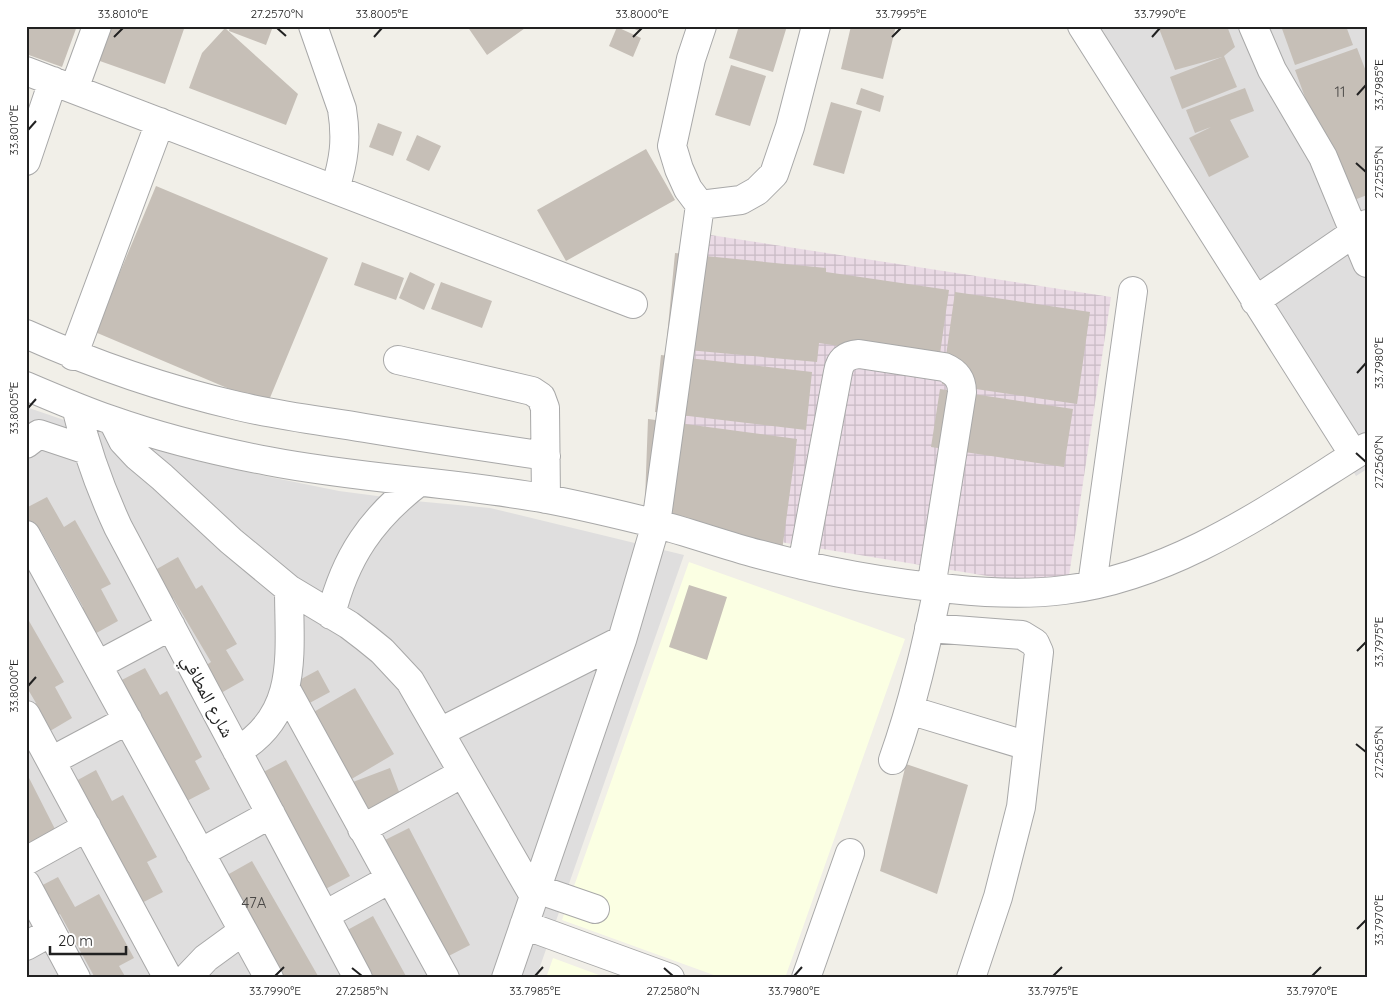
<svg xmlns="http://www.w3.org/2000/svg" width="1393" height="1004" font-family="Quicksand,'Noto Naskh Arabic',sans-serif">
  <defs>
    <pattern id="industrial-grid" width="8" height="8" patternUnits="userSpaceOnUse" patternTransform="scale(1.25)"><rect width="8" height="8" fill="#eadae5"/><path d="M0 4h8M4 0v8" fill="none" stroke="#c8bbc4"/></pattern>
  </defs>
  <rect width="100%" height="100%" fill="#f1efe8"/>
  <path fill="#dfdede" d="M 1091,26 L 1367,26 L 1367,469 L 1356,476 Z
    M 26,407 L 117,438 L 190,459 L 265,476 L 339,491 L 415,501 L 490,508 L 684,555 L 536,978 L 26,978 Z"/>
  <path fill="url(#industrial-grid)" d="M 704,234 L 1111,297 L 1067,589 L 670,524 Z"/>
  <path fill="#fbffe3" d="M 689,562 L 905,639 L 785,978 L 722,978 L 562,920 Z
    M 553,958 L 607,978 L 546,978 Z"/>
  <path fill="#c6bfb7" d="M 26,26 L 77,26 L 62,67 L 26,54 Z
    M 109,26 L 185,26 L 165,84 L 97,60 Z
    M 230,26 L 271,26 L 272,29 L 266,45 L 229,31 Z
    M 467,26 L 528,26 L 487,55 Z
    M 628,26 L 641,26 L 639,31 Z
    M 739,26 L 787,26 L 773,72 L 729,58 Z
    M 851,26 L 896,26 L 883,79 L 841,69 Z
    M 1158,26 L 1227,26 L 1235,47 L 1224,56 L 1237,87 L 1182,109 L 1170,77 L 1222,57 L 1175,70 Z
    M 1281,26 L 1346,26 L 1353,45 L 1295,65 Z
    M 617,27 L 641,38 L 633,57 L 609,46 Z
    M 225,28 L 298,94 L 286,125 L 189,88 L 202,53 Z
    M 1357,48 L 1367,74 L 1367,195 L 1336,207 L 1317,130 L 1295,70 Z
    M 731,65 L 766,76 L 750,126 L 715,115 Z
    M 861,88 L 884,96 L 880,112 L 856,104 Z
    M 1245,88 L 1254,111 L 1230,120 L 1249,157 L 1209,177 L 1189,138 L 1211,127 L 1195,133 L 1186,110 Z
    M 831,102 L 862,111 L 844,174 L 813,165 Z
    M 378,123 L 402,132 L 393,156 L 369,147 Z
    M 417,135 L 441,146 L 429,171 L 406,160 Z
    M 646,149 L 675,200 L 566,261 L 537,210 Z
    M 156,186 L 328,258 L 267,405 L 95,332 Z
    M 675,253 L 826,268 L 826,272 L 949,290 L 939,361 L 819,343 L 817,362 L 666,348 Z
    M 362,262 L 404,278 L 396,300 L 354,285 Z
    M 410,272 L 435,284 L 424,310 L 399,298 Z
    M 441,282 L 492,301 L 482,328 L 431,309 Z
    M 955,292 L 1090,312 L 1077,404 L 942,384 Z
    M 661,355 L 812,372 L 806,430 L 655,412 Z
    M 940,389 L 1073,409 L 1064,467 L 931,447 Z
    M 648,419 L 797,439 L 782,551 L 644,527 Z
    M 47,497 L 64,527 L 75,520 L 111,584 L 101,589 L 118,621 L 91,636 L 77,611 L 83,607 L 41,531 L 32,535 L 26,524 L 26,508 Z
    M 178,557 L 196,589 L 202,585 L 237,644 L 226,650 L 244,680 L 221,693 L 205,666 L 211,662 L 173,598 L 165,603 L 148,574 Z
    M 689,585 L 727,597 L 707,660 L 669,647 Z
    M 29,621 L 64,682 L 55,687 L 72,718 L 45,734 L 30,706 L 36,703 L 26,686 L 26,622 Z
    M 145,668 L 160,695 L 167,691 L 202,757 L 195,761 L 210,789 L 181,804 L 116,683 Z
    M 318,670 L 330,692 L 291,713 L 279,691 Z
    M 355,688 L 394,754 L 333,790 L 293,724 Z
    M 286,760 L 350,876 L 318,893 L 254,777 Z
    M 906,764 L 968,785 L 937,894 L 880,871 Z
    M 390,768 L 401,797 L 348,817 L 337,788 Z
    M 96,770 L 112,801 L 123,795 L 157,857 L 147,862 L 163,892 L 136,906 L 120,876 L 127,872 L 94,811 L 81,818 L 65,787 Z
    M 26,772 L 57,833 L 26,848 Z
    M 409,828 L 470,945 L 439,961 L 377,844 Z
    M 252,861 L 318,976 L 315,978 L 278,978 L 220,879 Z
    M 58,877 L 75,907 L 99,894 L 134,958 L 119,966 L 126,978 L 95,978 L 60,914 L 51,919 L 35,889 Z
    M 373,916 L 407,978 L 364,978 L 340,934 Z"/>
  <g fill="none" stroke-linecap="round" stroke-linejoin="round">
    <g stroke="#a8a8a8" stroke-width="30">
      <path id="minor" d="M 313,26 L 342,109 C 347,140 344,160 335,189
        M 1082,26 L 1354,455
        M 1253,26 L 1272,70 L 1323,157 L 1367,263
        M 26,71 L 633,304
        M 74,89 L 97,26
        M 26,161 L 53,81
        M 700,205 L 688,189 L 679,169 L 672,146 L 691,59 L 702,26
        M 1255,301 L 1367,224
        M 26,334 C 95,365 165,389 238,406 C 280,416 323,421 365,428 C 425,438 485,447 546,456
        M 73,356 L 160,122
        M 398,360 L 532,391 L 541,397 L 545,408 L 546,499
        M 26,386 C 54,398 82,410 111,420 C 162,438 215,451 268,461 C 360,479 454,482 547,499 C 583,506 621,515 657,524 C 691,533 724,545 758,554 C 821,571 886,583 951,589 C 989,593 1026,595 1064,590 C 1177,576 1272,506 1367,447
        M 76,407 C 86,449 100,488 118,527 L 358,978
        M 113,421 L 123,441 L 137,456 L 162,477 L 231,541 L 289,589 L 349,625 L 366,638 L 382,651 L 410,681 L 534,896
        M 26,444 L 39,434 L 87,450
        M 26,535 L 269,978
        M 802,565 L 838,372 C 840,360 847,355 859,354 L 944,367 C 956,372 962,379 962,392 L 931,588
        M 1092,585 L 1133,291
        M 331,615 C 345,557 372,518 419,482
        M 929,628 L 1022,635 L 1035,643 L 1039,652 L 1021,807 L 998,897 L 971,978
        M 98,665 L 171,626
        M 286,689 L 445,978
        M 909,710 L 1028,746
        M 26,715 L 168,978
        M 440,732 L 622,640
        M 237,751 C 300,715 289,652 289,589
        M 893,760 C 913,704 926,646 938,588
        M 51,761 L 128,720
        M 362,829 L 463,773
        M 200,853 L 271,814
        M 26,861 L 87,827
        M 26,884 L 76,978
        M 537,889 L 595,909
        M 325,915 L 390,879
        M 524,925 L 670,978
        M 26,946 L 51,932
        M 187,978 L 206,958 L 243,931
        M 506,978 L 622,640 L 656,524 L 700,205 L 741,200 L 757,191 L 774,174 L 790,127 L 816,26
        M 806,978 L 850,853"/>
    </g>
    <use href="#minor" stroke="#fff" stroke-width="28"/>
  </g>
  <path fill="none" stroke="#212121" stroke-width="2" d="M 277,28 L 286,36M 114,37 L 123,28M 374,37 L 382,28M 633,37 L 642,28M 892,37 L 901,28M 1152,37 L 1160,28M 1357,95 L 1366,85M 28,130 L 36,121M 1356,163 L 1366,172M 1357,373 L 1366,363M 28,408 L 36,399M 1356,453 L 1366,462M 1357,651 L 1366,642M 28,686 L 36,677M 1356,744 L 1366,752M 1357,929 L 1366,920M 352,968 L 362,976M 664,968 L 673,976M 275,976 L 284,967M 535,976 L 543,967M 794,976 L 802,967M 1053,976 L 1062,967M 1312,976 L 1321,967"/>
  <g text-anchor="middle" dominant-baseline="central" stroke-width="5" stroke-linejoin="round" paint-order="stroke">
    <g font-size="15" fill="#4a4846">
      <text x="1340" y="91">11</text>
      <text x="254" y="902">47A</text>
    </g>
    <g font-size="18" fill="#212121" stroke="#fff">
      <text transform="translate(208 696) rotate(62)">شارع المطافي</text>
    </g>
  </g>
  <rect width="1393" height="1004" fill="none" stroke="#ffffff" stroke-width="55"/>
  <path d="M50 946v8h76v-8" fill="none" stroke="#212121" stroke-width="2.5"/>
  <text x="58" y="946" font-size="15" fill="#212121" stroke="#ffffff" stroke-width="4" paint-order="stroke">20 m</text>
  <rect x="28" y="28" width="1338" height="948" fill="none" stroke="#212121" stroke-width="2"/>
  <g font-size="12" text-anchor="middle" fill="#212121">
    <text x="123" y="18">33.8010°E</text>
    <text x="277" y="18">27.2570°N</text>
    <text x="382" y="18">33.8005°E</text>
    <text x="642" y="18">33.8000°E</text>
    <text x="901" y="18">33.7995°E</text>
    <text x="1160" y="18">33.7990°E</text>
    <text transform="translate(1379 85) rotate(-90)" y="4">33.7985°E</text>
    <text transform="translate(14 130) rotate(-90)" y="4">33.8010°E</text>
    <text transform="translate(1379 172) rotate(-90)" y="4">27.2555°N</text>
    <text transform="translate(1379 363) rotate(-90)" y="4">33.7980°E</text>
    <text transform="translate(14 408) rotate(-90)" y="4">33.8005°E</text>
    <text transform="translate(1379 462) rotate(-90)" y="4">27.2560°N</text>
    <text transform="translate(1379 642) rotate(-90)" y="4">33.7975°E</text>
    <text transform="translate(14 686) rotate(-90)" y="4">33.8000°E</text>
    <text transform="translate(1379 752) rotate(-90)" y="4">27.2565°N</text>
    <text transform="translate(1379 920) rotate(-90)" y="4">33.7970°E</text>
    <text x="275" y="995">33.7990°E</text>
    <text x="362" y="995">27.2585°N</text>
    <text x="535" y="995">33.7985°E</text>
    <text x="673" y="995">27.2580°N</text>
    <text x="794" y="995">33.7980°E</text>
    <text x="1053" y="995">33.7975°E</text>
    <text x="1312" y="995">33.7970°E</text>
  </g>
</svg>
